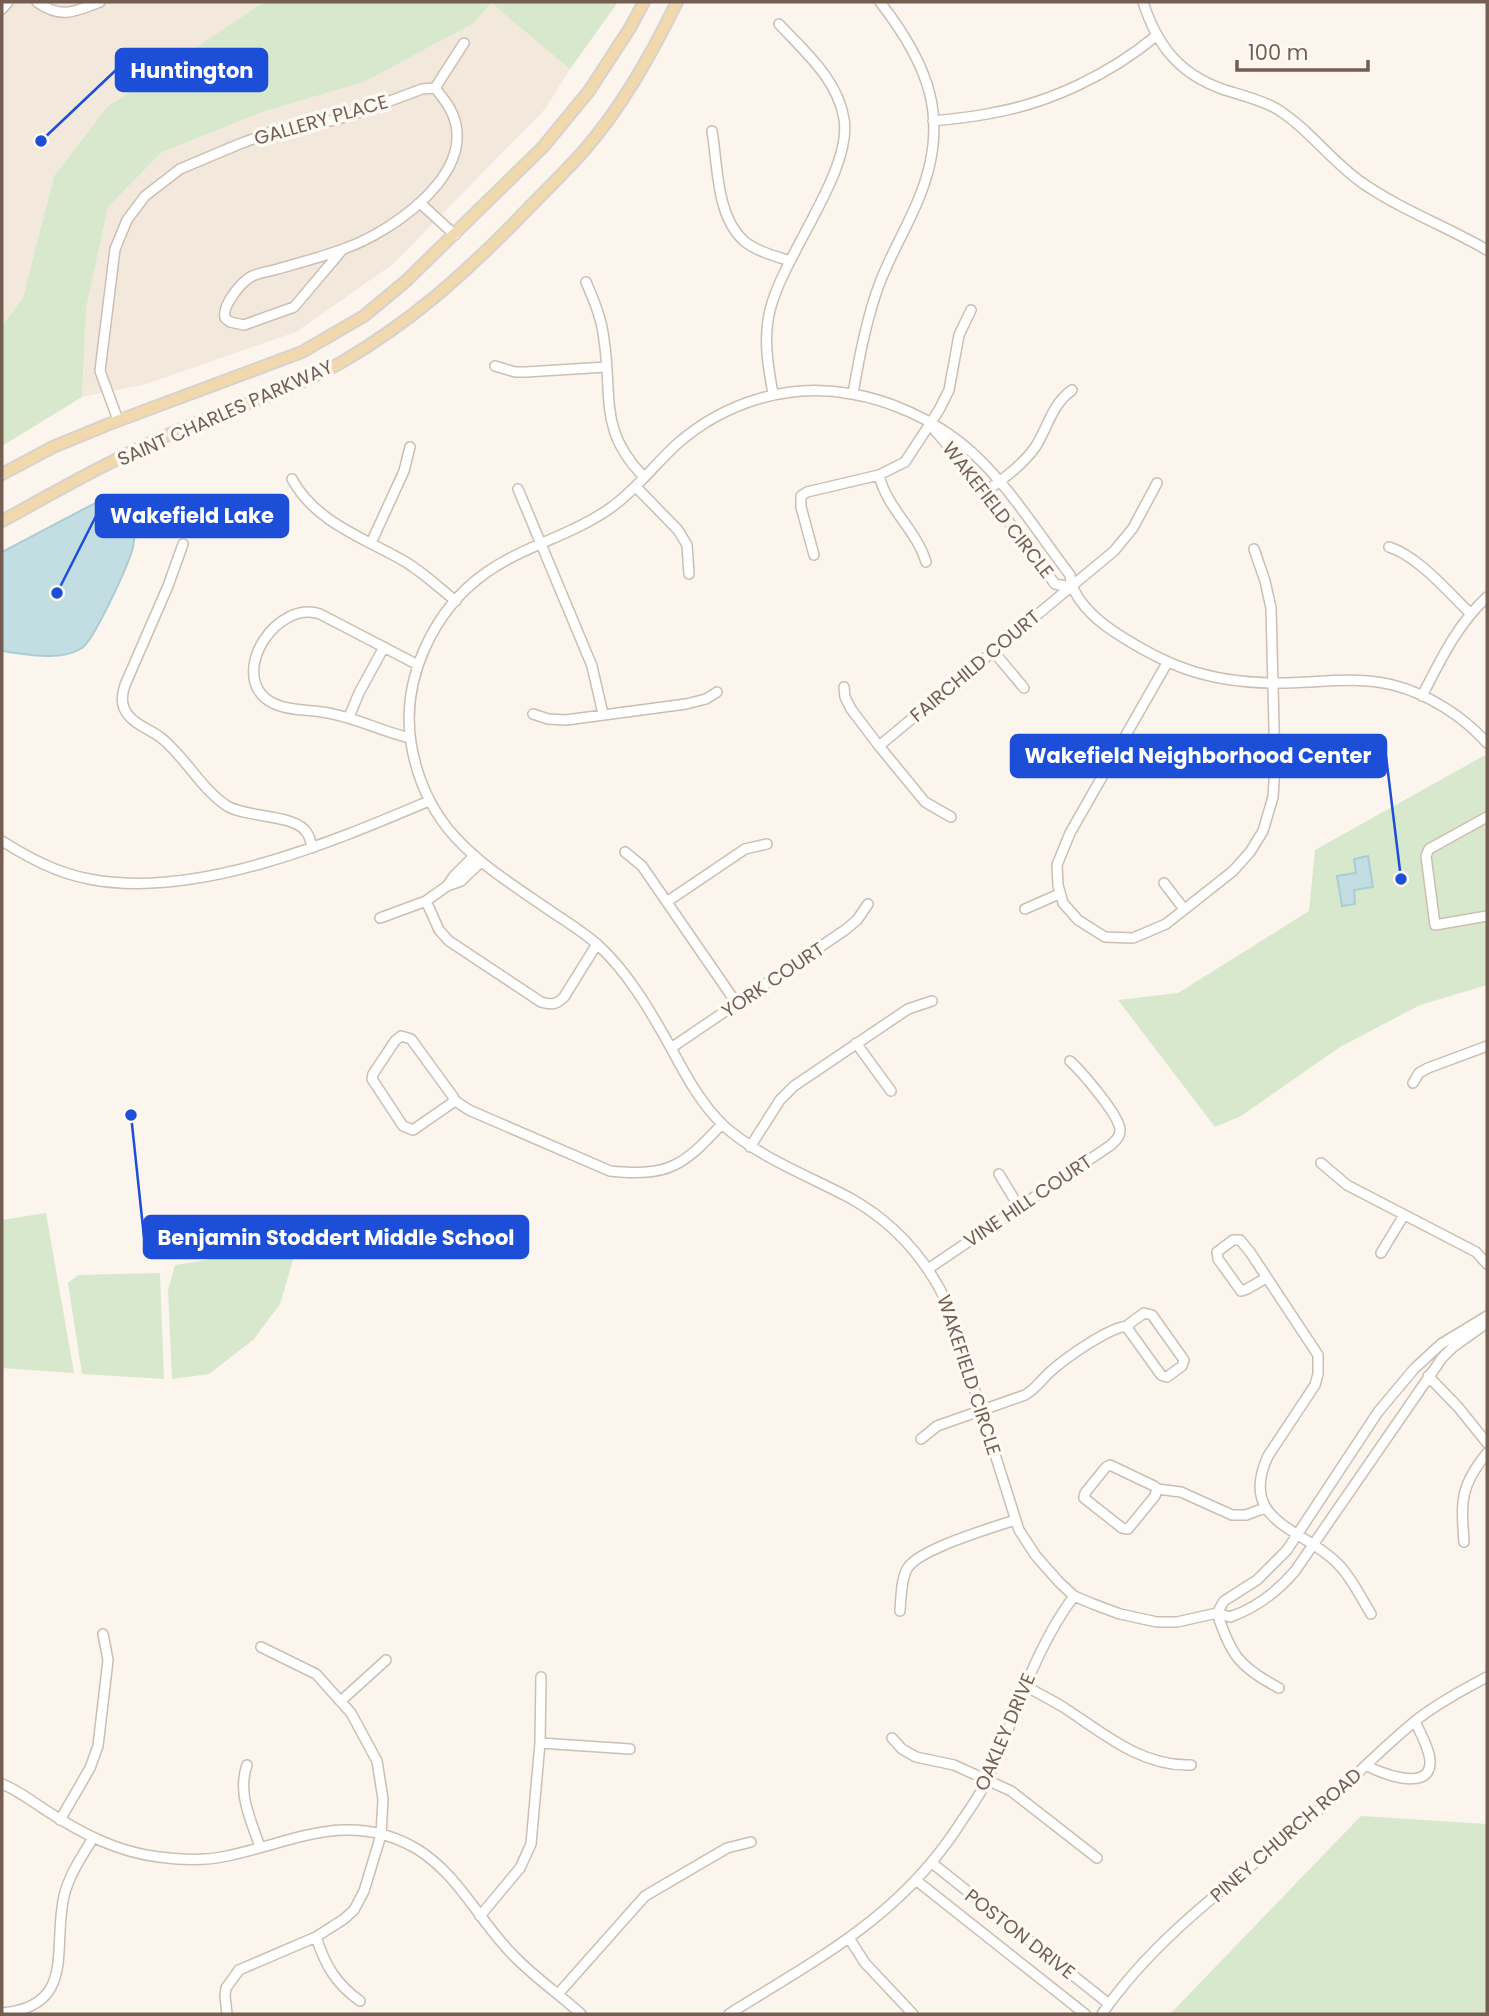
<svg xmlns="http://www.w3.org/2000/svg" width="1489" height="2016" font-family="Poppins,sans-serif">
  <rect width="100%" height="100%" fill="#fbf5ed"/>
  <path fill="#f2e8dc" d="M 2,2 L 264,2 L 107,107 L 54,176 L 23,298 L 2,326 Z
    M 491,3 L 570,69 L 545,109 L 393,264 L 296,332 L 146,384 L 82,397 L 86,308 L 108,207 L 162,152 L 262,112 L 364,82 L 474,23 Z"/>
  <path fill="#d7e8cc" d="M 264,2 L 618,2 L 570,69 L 491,3 L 474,23 L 364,82 L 262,112 L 162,152 L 108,207 L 86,308 L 82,397 L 2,446 L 2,326 L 23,298 L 54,176 L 107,107 Z
    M 1487,754 L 1487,985 L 1420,1005 L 1340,1047 L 1241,1116 L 1215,1127 L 1118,1000 L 1178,993 L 1309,911 L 1315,850 Z
    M 46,1213 L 74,1373 L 2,1368 L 2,1220 Z
    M 291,1246 L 296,1250 L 280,1304 L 254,1339 L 209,1374 L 172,1379 L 168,1290 L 175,1265 Z
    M 160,1273 L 164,1379 L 82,1374 L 68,1283 L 78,1275 Z
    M 1361,1816 L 1487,1824 L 1487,2014 L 1170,2014 Z"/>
  <path fill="#c3dee3" stroke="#aacdd4" stroke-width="2" d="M 101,500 L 125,506 C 132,519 137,531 133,547 C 129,564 94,640 82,648 C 61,662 25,654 2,651 L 2,552 Z
    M 1368,856 L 1373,887 L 1354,890 L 1355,904 L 1342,906 L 1337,876 L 1356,873 L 1354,859 Z"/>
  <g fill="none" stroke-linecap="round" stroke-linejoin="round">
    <g stroke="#ccbeb3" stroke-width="12">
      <path id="minor" d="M 37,2 C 61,19 74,12 100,2
        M 1143,2 C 1157,45 1178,73 1222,89 C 1240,95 1260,99 1277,109 C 1309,129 1330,160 1361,182 C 1401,210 1446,226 1487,250
        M 2,9 L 8,2
        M 435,88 L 464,43
        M 933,121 C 953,119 973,117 992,113 C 1050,103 1110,74 1156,36
        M 712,131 C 718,166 716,216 744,241 C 756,251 775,256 790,261
        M 420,203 L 455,235
        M 586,282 C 594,301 602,319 604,340 C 613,398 598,430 644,477
        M 495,366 L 515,372 L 526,372 L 606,367
        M 773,394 C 768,366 763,339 770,310 C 783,256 853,170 844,119 C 838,80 805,52 779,24
        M 853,394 C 859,357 866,320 879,285 C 890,255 907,228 919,198 C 951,120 929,65 880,2
        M 118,420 L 100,371 L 115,249 L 127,220 L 145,196 L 180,169 L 237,145 L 279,129 L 335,120 L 355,114 L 422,89 L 435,88 C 444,99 453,110 456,125 C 467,180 390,232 346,248 C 323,257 298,263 274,270 C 266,272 256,273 249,278 C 239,285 222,306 225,318 L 230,322 L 244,325 L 294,307 L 343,249
        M 933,428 L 986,491 L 1055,584 L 1070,587
        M 879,475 C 887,509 916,529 926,562
        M 292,479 C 315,522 364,538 404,561 C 423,572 439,588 456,601
        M 636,487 L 678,530 L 687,545 L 689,574
        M 518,489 L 592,666 L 603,714
        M 986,491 C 1004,479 1023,465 1036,446 C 1048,427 1052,404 1072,390
        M 371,543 L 404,471 L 410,447
        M 183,544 L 168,586 L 125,685 C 121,696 121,707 129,716 C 137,726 150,729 160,737 C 185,756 200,788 227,806 C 247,818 296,814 307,833 C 310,837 311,843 312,848
        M 1389,547 C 1418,556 1448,592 1470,613
        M 814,555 L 801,507 L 801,496 L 807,492 L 879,475 L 905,462 L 939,410 L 949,390 L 959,335 L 971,310
        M 993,651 L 1024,688
        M 1167,663 L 1070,833 L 1057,865 L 1058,885 L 1063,903 L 1078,920 L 1105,937 L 1133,938 L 1166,924 L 1233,871 L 1250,852 L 1263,831 L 1273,797 L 1275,766 L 1271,608 L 1265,581 L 1254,549
        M 844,687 L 845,697 L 851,709 L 879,746 L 925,802 L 951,817
        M 1422,696 C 1441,659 1457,625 1487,597
        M 533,714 L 548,719 L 566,720 L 686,704 L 706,699 L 717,692
        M 349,717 L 359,693 L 384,647
        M 410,738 C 380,731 353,716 322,712 C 303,709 281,711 265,698 C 232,669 277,600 320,614 L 418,665
        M 1123,741 L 1168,767
        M 1487,743 C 1463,716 1428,694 1393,685 C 1353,675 1312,684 1272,683 C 1207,682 1166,666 1113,631 C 1095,619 1071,597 1070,575 C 1037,532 1003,476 961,443 C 931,419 889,400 852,394 C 789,382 725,402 677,444 C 654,465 635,491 609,509 C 570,536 524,546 487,572 C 434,609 401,678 411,743 C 426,835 486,866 555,914 C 569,923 584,933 597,944 C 628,972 651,1012 671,1048 C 686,1076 701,1104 724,1126 C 762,1159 807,1175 850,1198 C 893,1222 926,1259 947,1303 L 1019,1530 L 1036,1556 L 1059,1582 L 1074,1596 L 1093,1604 L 1120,1614 L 1157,1622 L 1177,1622 L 1217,1613 L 1230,1617 C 1256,1608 1277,1592 1295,1571 L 1442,1358 L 1453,1347 L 1487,1323
        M 879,746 L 1114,551 L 1133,528 L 1157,483
        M 1275,766 L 1343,765
        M 1487,817 L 1429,849 L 1426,856 L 1435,925 L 1487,916
        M 2,841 C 29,858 57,873 89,879 C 196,900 332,842 429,801
        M 625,852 L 642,866 L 737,1004
        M 1164,883 L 1184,909
        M 447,886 L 454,876 L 473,857
        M 426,901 L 439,930 L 449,941 L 541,1002 C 551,1005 556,1005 564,997 L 597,944
        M 668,901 L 745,849 L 767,844
        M 1025,909 L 1059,894
        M 380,918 L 426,901 L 447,886 L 461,881 L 481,862
        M 401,1036 L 411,1039 L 454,1098 L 452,1103 L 413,1130 L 403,1126 L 372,1079 L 373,1074 L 395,1041 Z
        M 856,1043 L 891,1091
        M 671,1048 L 845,930 L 857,920 L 868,904
        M 1413,1083 L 1419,1073 L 1428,1068 L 1487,1046
        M 454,1100 L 469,1110 L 610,1171 C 669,1177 683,1166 722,1124
        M 750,1147 L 780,1100 L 794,1086 L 908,1009 L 932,1001
        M 1321,1163 L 1347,1185 L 1476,1252 L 1487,1264
        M 999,1174 L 1019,1207
        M 1381,1253 L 1404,1215
        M 928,1269 L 1111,1145 C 1116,1140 1120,1137 1120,1130 C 1120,1116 1081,1071 1070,1061
        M 1266,1278 L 1247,1289 L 1241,1291 L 1218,1259 L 1217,1252 L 1233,1240 L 1240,1240 L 1250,1252 L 1318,1355 L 1318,1374 L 1315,1385 L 1268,1456 C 1237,1523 1304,1528 1338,1564 C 1352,1578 1361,1598 1371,1614
        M 1144,1313 L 1152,1315 L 1184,1360 L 1182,1366 L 1167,1377 L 1161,1375 L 1128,1329 L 1129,1324 Z
        M 1428,1376 L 1458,1407 L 1487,1443
        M 921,1439 L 937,1426 L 1025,1395 C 1036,1389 1041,1380 1050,1372 C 1064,1359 1109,1327 1128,1326
        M 1110,1465 L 1154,1486 L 1157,1489 L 1155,1496 L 1128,1529 L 1122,1528 L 1084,1498 L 1085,1493 L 1106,1467 Z
        M 1157,1489 L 1181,1492 L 1232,1515 L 1246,1515 L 1265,1508
        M 1464,1542 C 1461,1501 1460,1486 1487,1453
        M 900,1611 C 901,1598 901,1580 907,1569 C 918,1549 992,1528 1015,1520
        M 1217,1613 L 1224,1601 L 1257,1580 L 1287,1550 L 1378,1412 L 1414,1369 L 1441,1344 L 1487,1316
        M 1217,1613 C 1231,1655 1239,1667 1279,1688
        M 1024,1685 C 1037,1693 1050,1699 1063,1707 C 1102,1732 1141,1767 1191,1765
        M 342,1700 L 386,1660
        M 892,1738 L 902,1749 L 916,1757 L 954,1765 L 1011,1791 L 1097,1858
        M 540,1743 L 630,1749
        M 247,1765 C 237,1793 251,1820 260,1847
        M 1366,1765 C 1379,1773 1428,1792 1430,1764 C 1431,1751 1420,1733 1415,1721
        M 2,1784 C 18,1790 33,1802 47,1811 C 83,1834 117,1852 159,1857 C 181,1860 205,1861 227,1856 C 294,1842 350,1809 417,1849 C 459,1875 479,1921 513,1955 C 534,1977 559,1994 581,2014
        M 60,1820 L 90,1768 L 98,1746 L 108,1660 L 103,1634
        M 932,1863 L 1109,2004
        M 917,1881 L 1085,2014
        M 480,1916 L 520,1868 L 531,1844 L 540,1743 L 541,1677
        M 316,1937 C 325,1965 336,1984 360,2001
        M 849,1938 L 865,1963 L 913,2014
        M 558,1994 L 645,1896 L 727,1848 L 751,1842
        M 2,2013 C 77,2006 52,1948 64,1896 C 69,1875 82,1856 93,1838
        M 227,2014 L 225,1996 L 226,1988 L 239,1970 L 316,1937 L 344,1919 L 354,1910 L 364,1891 L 381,1835 L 383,1799 L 377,1761 L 351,1713 L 316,1674 L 261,1647
        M 729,2014 C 822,1956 903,1915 963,1819 C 972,1806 982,1792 988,1778 C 1016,1716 1033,1651 1074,1596
        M 1102,2014 C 1156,1935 1240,1877 1312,1816 C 1348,1784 1381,1748 1419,1718 C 1440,1702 1464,1689 1487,1677"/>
    </g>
    <g stroke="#d8d2ce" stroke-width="14">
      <path id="major" d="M 2,474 L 53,447 L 109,424 L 302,352 L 364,316 L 406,281 L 543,147 L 589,91 L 630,28 L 644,2
        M 2,521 C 62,488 122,454 186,427 C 238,405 293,390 342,362 C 412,321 462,276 518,219 C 539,197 561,176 581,154 C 621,109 651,55 677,2"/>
    </g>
    <use href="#minor" stroke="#fff" stroke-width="9"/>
    <use href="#major" stroke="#f1d9ad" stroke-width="10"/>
  </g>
  <g text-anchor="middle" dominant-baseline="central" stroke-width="7" stroke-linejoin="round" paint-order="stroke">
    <g font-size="19" fill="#745e51" stroke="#fdf9f3">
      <text transform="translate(321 120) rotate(-16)">GALLERY PLACE</text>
      <text transform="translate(225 413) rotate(-24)">SAINT CHARLES PARKWAY</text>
      <text transform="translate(998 510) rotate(52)">WAKEFIELD CIRCLE</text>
      <text transform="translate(975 666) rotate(-40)">FAIRCHILD COURT</text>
      <text transform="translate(773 980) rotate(-34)">YORK COURT</text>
      <text transform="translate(1028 1201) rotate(-34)">VINE HILL COURT</text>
      <text transform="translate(969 1375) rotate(72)">WAKEFIELD CIRCLE</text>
      <text transform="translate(1005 1732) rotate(-67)">OAKLEY DRIVE</text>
      <text transform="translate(1286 1835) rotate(-41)">PINEY CHURCH ROAD</text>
      <text transform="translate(1020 1934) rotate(38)">POSTON DRIVE</text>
    </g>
  </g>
  <path fill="none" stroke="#1d4ed8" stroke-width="2.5" d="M41 141L116 70M57 593L96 516M1401 879L1386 756M131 1115L144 1237"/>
  <g fill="#1d4ed8" stroke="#fdf9f3" stroke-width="2.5">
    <circle cx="41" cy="141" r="7"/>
    <circle cx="57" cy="593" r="7"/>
    <circle cx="1401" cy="879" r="7"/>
    <circle cx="131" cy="1115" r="7"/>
  </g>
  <g fill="#1d4ed8" stroke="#1d4ed8" stroke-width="2.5">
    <rect x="116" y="49" width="151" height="42" rx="7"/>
    <rect x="96" y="495" width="192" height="42" rx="7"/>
    <rect x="1011" y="735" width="375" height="42" rx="7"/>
    <rect x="144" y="1216" width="384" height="42" rx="7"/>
  </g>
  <g font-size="21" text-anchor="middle" font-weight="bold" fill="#fff">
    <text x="192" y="78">Huntington</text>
    <text x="192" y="523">Wakefield Lake</text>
    <text x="1198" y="763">Wakefield Neighborhood Center</text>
    <text x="336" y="1245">Benjamin Stoddert Middle School</text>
  </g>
  <rect width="1489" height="2016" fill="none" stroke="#745e51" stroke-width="7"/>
  <path d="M1237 60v10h131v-10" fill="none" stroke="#745e51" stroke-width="3.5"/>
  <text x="1248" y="60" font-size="21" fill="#745e51" stroke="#fdf9f3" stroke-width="5" paint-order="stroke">100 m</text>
</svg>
